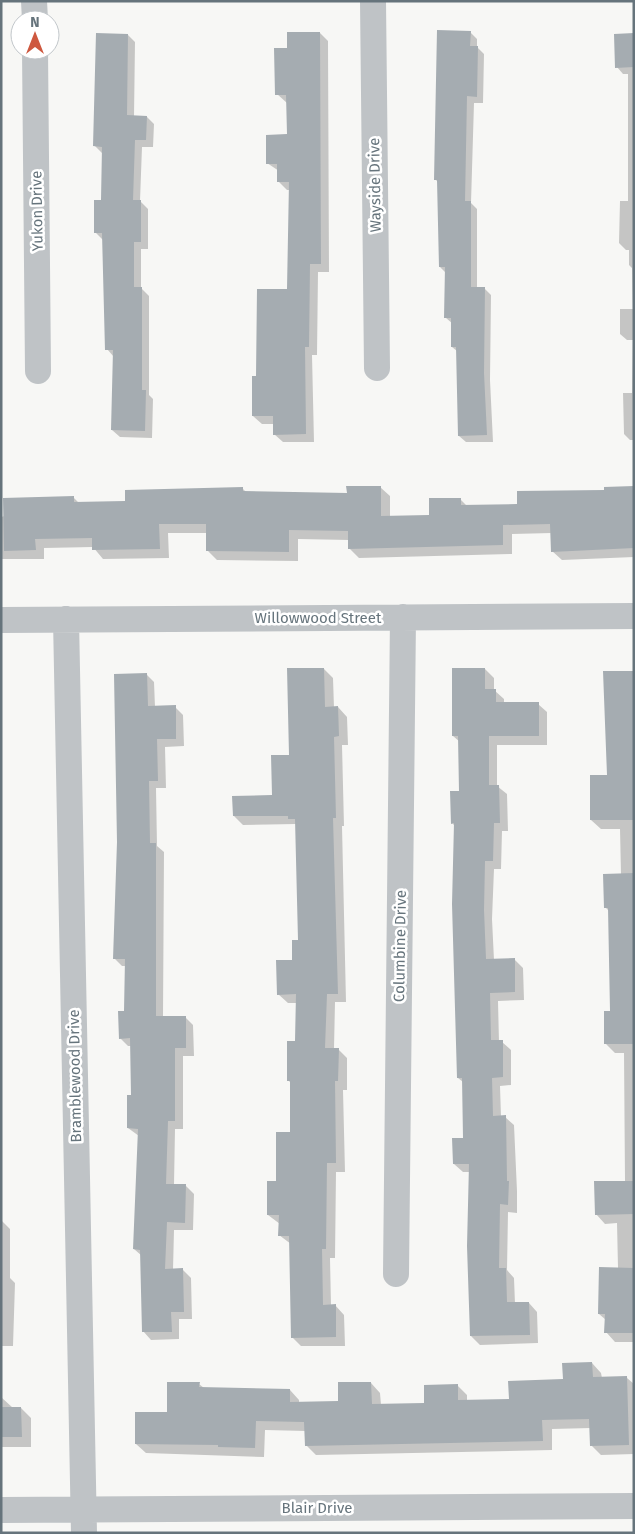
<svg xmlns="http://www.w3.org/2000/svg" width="635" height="1534" font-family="'Fira Sans',sans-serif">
  <rect width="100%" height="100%" fill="#f7f7f5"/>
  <path fill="#0003" d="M 470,32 L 477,39 L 477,47 L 484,54 L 483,103 L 474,103 L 471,203 L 477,209 L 477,288 L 484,288 L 491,295 L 490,380 L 493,442 L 466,442 L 459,436 L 457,351 L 452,347 L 453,324 L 446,318 L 446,273 L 440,267 L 438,182 L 435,179 Z
    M 320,33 L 328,41 L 329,272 L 318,272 L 317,355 L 312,355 L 314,442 L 283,442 L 274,434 L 274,424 L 262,424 L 253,416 L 288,290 L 290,190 L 287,190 L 279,182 L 279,171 L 267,163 L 288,136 L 287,103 L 277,94 L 289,49 Z
    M 128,35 L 135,42 L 134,117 L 147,117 L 154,124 L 153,147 L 142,147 L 140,201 L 148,209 L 148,249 L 141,249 L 141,288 L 149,296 L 149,395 L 153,399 L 152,438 L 120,437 L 112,430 L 114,357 L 107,349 L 104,241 L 96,233 L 102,201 L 102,153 L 95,146 Z
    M 634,35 L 634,440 L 630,440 L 624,434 L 623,393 L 632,393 L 633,340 L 627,340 L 620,334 L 620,309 L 633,309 L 632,268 L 629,265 L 629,250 L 626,250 L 619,243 L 620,201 L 628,201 L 628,74 L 623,74 L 617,67 Z
    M 380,487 L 390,496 L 390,517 L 431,516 L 460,499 L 468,507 L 518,506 L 634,487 L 634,557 L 562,560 L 552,551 L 552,533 L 512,534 L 512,554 L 359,558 L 349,548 L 349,540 L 298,539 L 298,561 L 217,560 L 208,551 L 207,533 L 168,533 L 169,558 L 103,559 L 93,547 L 44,548 L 44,559 L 1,559 L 1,517 L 73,497 L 79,503 L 126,502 L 242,488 L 246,492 L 348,494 Z
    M 324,669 L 333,678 L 334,708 L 338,707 L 347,717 L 348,745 L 342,745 L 344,826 L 342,826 L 346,1002 L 335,1002 L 334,1049 L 338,1049 L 347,1058 L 347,1090 L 343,1090 L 345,1172 L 336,1172 L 335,1258 L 330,1258 L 331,1306 L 335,1305 L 344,1315 L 345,1346 L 301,1346 L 292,1337 L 291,1244 L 279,1235 L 280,1224 L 268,1215 L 292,1133 L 291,1083 L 288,1080 L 296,1042 L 297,1003 L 288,1003 L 278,994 L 293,961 L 299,941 L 296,824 L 243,825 L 234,816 L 273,796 Z
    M 485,669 L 494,678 L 494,690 L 504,699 L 504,704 L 538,704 L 547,712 L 547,745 L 497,745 L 497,786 L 507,794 L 508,831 L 502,831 L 501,869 L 494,869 L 492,919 L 494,960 L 514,959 L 523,968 L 524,1000 L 498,1001 L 499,1042 L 502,1042 L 511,1050 L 511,1085 L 500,1086 L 501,1117 L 505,1117 L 514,1125 L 517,1191 L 517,1213 L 508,1212 L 507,1270 L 514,1278 L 515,1304 L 529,1303 L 537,1312 L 538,1343 L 480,1345 L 471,1336 L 470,1172 L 463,1172 L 454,1164 L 464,1139 L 463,1082 L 458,1078 L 455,826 L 452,823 L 461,792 L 460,742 L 453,736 Z
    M 634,672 L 634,1342 L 615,1342 L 606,1332 L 606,1320 L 599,1314 L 618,1268 L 617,1223 L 605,1224 L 596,1214 L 625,1182 L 624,1053 L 615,1053 L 606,1044 L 611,1012 L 609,911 L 605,907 L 621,875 L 620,829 L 601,829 L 591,820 L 608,776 Z
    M 146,674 L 154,682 L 155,707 L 175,707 L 183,715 L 184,746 L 165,747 L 166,788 L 156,788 L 157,846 L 164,852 L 163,1017 L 185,1017 L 193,1025 L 194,1056 L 183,1056 L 183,1129 L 175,1129 L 174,1185 L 186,1186 L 194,1194 L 193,1230 L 174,1230 L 173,1270 L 183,1270 L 191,1278 L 192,1319 L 179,1319 L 179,1339 L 151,1340 L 143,1331 L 142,1256 L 134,1249 L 139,1136 L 128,1128 L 133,1097 L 131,1046 L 128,1046 L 120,1038 L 126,1012 L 126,966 L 122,966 L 114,958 Z
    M 1,1220 L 10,1229 L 10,1278 L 15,1283 L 13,1346 L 1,1346 Z
    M 592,1363 L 601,1373 L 602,1378 L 627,1378 L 634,1384 L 634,1454 L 601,1455 L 591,1445 L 591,1428 L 552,1429 L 552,1450 L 316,1455 L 306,1445 L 306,1431 L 265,1430 L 264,1457 L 146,1453 L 136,1444 L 199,1384 L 204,1388 L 290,1390 L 299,1400 L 299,1403 L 340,1402 L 371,1383 L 380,1393 L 381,1405 L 426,1404 L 457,1385 L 467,1395 L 467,1401 L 510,1400 L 564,1381 Z
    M 1,1397 L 13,1408 L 21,1408 L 31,1418 L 31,1447 L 1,1447 Z"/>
  <path fill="#a5acb1" d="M 437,30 L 471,31 L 470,46 L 478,46 L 477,97 L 467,96 L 465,201 L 471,201 L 471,287 L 485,287 L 484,373 L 487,435 L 458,436 L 456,347 L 451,347 L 451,318 L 444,318 L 445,267 L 439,267 L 437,180 L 434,180 Z
    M 287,32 L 320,32 L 321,264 L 310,264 L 309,347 L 305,347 L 306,434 L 273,435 L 273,416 L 252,416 L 252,376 L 256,376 L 257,289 L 287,289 L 289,182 L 277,182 L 277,164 L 266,164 L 266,135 L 287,134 L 286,95 L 275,95 L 274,48 L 287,48 Z
    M 96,33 L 128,34 L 127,115 L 147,116 L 146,140 L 135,140 L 133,200 L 141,200 L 141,242 L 134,242 L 134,287 L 142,287 L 142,390 L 146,390 L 145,431 L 111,430 L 113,350 L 105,350 L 102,233 L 94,233 L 94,200 L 101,200 L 102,147 L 93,146 Z
    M 634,33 L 634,67 L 615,68 L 614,34 Z
    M 346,486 L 381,486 L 381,516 L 429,515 L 429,498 L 461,498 L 461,505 L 517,504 L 517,491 L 604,490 L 604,487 L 634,486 L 634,548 L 551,552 L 550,524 L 503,525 L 503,545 L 348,549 L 348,531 L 289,530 L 289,552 L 206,551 L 206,524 L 159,524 L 160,549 L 92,550 L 92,538 L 35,539 L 36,550 L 4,551 L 3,498 L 74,496 L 74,502 L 125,501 L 125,490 L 243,487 L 243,491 L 347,493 Z
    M 287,668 L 324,668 L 325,707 L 338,706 L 339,736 L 334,737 L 336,818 L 333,818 L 338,994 L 327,994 L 325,1048 L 339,1048 L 338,1081 L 335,1081 L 336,1163 L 327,1163 L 326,1249 L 322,1249 L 323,1305 L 336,1304 L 336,1337 L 291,1338 L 289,1236 L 278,1236 L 279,1215 L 267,1215 L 267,1181 L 276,1181 L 276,1132 L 290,1132 L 290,1081 L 287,1081 L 287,1041 L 295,1041 L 296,994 L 277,995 L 276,960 L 292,960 L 292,940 L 298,940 L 295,819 L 288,819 L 288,816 L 233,816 L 232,796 L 272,795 L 271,755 L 289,755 Z
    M 452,668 L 485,668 L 485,689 L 496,689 L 496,702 L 539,702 L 539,736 L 489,736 L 489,785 L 499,785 L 500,823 L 494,823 L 493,861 L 485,861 L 484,910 L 486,959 L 515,958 L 515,992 L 490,993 L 491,1040 L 503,1040 L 503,1077 L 492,1078 L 493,1116 L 506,1115 L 507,1181 L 509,1181 L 508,1205 L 500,1204 L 499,1268 L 506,1268 L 507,1302 L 529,1302 L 530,1335 L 470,1336 L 467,1246 L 469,1164 L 453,1164 L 452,1138 L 463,1138 L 462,1078 L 457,1078 L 452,904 L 454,823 L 451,824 L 450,791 L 459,791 L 458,736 L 452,736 Z
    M 603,671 L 634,671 L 634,820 L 590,820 L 590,775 L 607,775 Z
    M 147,673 L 148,706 L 176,705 L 176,739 L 157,739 L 158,781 L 149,781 L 150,843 L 156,843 L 156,1016 L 186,1016 L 186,1048 L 175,1048 L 175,1121 L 168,1121 L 166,1184 L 186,1184 L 185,1223 L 167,1222 L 165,1269 L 183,1268 L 184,1312 L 171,1312 L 172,1332 L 142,1332 L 140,1250 L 133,1249 L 138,1129 L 127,1128 L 127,1095 L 131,1095 L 130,1038 L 119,1039 L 118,1011 L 124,1011 L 125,959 L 113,959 L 117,842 L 114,674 Z
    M 634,873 L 634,1044 L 604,1044 L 604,1011 L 610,1011 L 608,908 L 604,908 L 603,874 Z
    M 594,1181 L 634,1181 L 634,1214 L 595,1215 Z
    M 599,1267 L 634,1268 L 634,1333 L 604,1333 L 605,1314 L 598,1314 Z
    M 592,1362 L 593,1377 L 627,1376 L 629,1445 L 590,1446 L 589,1419 L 542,1420 L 543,1441 L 305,1446 L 304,1422 L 256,1421 L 255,1448 L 218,1447 L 218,1445 L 135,1444 L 135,1412 L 167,1412 L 167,1382 L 200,1382 L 199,1387 L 290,1389 L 290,1402 L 338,1401 L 338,1382 L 371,1382 L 372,1404 L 424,1403 L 424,1385 L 458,1384 L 458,1400 L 509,1399 L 508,1381 L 563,1379 L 562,1363 Z
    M 1,1407 L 21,1407 L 22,1437 L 1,1437 Z"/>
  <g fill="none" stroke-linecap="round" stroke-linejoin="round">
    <path stroke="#bfc3c6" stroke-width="26" d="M 34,1 L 35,20
      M 373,1 L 377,368
      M 35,50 L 38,371
      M 66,619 L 84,1533
      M 1,620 L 634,616
      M 396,1274 L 403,617
      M 1,1510 L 634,1506"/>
  </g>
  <g text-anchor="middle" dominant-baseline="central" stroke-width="5" stroke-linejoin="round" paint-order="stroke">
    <g font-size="15" fill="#66747c" stroke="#fff">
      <text transform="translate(375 185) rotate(-91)">Wayside Drive</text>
      <text transform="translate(37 211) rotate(-91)">Yukon Drive</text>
      <text x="318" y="618">Willowwood Street</text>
      <text transform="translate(400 946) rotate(-89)">Columbine Drive</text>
      <text transform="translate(75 1076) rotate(-91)">Bramblewood Drive</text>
      <text x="317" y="1508">Blair Drive</text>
    </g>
  </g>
  <rect width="635" height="1534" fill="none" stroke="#66747c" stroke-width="5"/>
  <g transform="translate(35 35)"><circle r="24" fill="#ffffff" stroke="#c2c7cb"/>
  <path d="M0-4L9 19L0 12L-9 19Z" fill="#ce583f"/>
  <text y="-8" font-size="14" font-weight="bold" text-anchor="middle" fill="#66747c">N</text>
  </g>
</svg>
